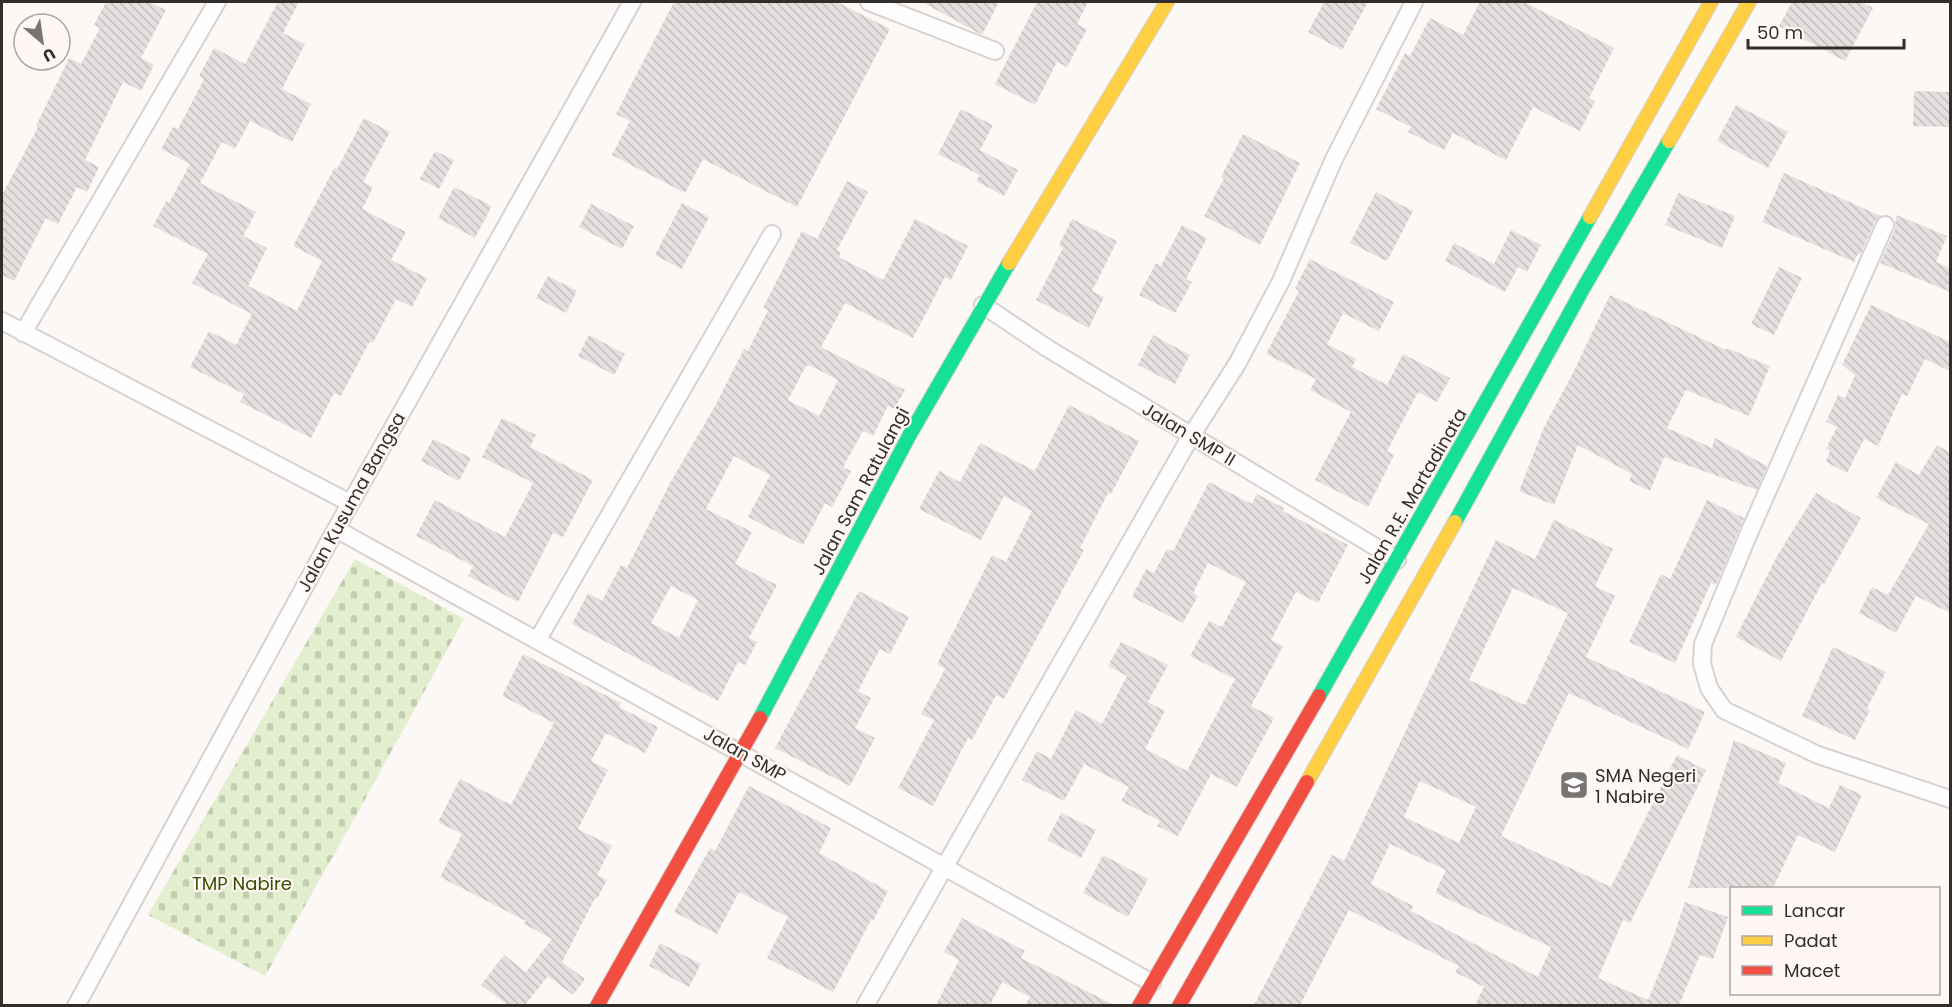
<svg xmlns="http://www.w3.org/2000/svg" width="1952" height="1007" font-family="Poppins,sans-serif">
  <defs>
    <pattern id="cemetery-stones" width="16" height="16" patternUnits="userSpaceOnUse" patternTransform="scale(1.5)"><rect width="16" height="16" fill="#e3eece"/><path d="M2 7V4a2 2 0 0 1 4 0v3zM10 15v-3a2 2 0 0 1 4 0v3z" fill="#c3ccb1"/></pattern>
    <pattern id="building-back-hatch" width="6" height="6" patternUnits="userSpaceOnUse" patternTransform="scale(1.5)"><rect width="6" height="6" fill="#e5e0df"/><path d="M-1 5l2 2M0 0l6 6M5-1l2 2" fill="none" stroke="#c5c0c0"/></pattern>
  </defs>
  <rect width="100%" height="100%" fill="#fcf8f6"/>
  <path fill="url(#cemetery-stones)" d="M 355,559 L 464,619 L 357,814 L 265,976 L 148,915 Z"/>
  <path fill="url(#building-back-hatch)" fill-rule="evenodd" d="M 106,2 L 149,2 L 166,10 L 141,58 L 154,65 L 141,91 L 123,82 L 85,160 L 99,167 L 87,192 L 77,187 L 58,224 L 46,218 L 14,281 L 2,275 L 2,195 L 38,127 L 36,126 L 69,58 L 81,64 L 100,28 L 94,25 Z
    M 278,2 L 299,2 L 283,33 L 305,44 L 282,89 L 311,104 L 292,142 L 250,121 L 235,149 L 222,142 L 200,183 L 256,212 L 243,236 L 267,248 L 248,286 L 297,311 L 322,261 L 293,246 L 335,167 L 337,169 L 364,118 L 390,132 L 363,182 L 373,187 L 362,209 L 406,232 L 391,260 L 427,278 L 412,307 L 396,299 L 373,343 L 370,341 L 341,396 L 334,393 L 311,438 L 240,402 L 244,394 L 190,367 L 209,331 L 236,345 L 252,314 L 192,283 L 208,254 L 153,226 L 166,201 L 169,203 L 190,164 L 161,149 L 173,127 L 178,129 L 204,79 L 199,76 L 214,48 L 245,64 Z
    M 674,2 L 837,2 L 890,29 L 797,207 L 703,159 L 685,193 L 612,155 L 630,121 L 616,114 Z
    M 922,2 L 999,2 L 982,35 Z
    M 1037,2 L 1088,2 L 1077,24 L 1087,29 L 1067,67 L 1057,62 L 1035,105 L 995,84 Z
    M 1324,2 L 1368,2 L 1342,50 L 1308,32 Z
    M 1480,2 L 1524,2 L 1614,48 L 1589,98 L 1595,101 L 1580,131 L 1533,107 L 1506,160 L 1453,133 L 1444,150 L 1408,132 L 1411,127 L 1376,109 L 1405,53 L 1410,56 L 1430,18 L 1463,35 Z
    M 1792,2 L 1861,2 L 1873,8 L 1845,61 L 1779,26 Z
    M 1914,91 L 1950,92 L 1950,127 L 1913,126 Z
    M 1736,105 L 1788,132 L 1768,168 L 1717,141 Z
    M 961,109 L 993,125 L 980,150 L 1018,170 L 1004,196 L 976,181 L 980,175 L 938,154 Z
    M 1243,134 L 1300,163 L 1260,245 L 1204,216 L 1224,178 L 1221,177 Z
    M 435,151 L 454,160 L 439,189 L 420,179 Z
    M 1784,173 L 1881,216 L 1875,221 L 1860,255 L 1858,253 L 1854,262 L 1762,222 Z
    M 847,181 L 868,192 L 837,250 L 841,252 L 839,257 L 883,280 L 915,219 L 968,246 L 951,280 L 945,277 L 913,338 L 845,303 L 821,347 L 905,390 L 894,409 L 888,406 L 873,436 L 863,431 L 843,467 L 851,471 L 832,507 L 825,503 L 803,545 L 748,517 L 770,475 L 734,456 L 706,509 L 752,532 L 735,564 L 777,585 L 749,638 L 757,642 L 745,665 L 738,662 L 718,701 L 572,624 L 588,593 L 602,601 L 621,565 L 627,568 L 670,483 L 715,406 L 744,349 L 748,351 L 768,310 L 763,308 L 802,231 L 817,239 ZM 809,365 L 838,380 L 819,416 L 788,400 L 806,366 ZM 671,586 L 698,600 L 679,638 L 651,623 Z
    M 454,187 L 492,206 L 475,238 L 438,218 Z
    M 1376,192 L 1413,211 L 1387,261 L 1350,243 Z
    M 1678,193 L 1735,216 L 1722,248 L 1665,225 Z
    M 682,203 L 709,217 L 682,269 L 655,255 Z
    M 591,204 L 634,226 L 622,249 L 579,227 Z
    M 1896,215 L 1947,236 L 1936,262 L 1950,268 L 1950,292 L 1880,263 L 1895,229 Z
    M 1072,219 L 1117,241 L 1092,291 L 1104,297 L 1089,328 L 1036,300 L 1063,248 L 1059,245 Z
    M 1182,225 L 1207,238 L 1186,279 L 1192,282 L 1175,313 L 1139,295 L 1156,263 L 1161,266 Z
    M 1511,230 L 1541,245 L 1527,272 L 1518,267 L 1505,292 L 1445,261 L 1454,243 L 1494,264 Z
    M 1310,259 L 1394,302 L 1379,331 L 1343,313 L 1327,344 L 1356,359 L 1352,367 L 1387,385 L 1403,354 L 1450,378 L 1437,402 L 1418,392 L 1387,451 L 1394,455 L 1368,507 L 1315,480 L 1351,412 L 1310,390 L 1316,379 L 1266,354 L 1299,291 L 1295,288 Z
    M 1779,267 L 1802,278 L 1774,335 L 1751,324 Z
    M 548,276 L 577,291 L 566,313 L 536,298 Z
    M 1610,295 L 1726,350 L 1727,348 L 1770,366 L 1749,416 L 1686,390 L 1667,428 L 1712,448 L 1715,438 L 1767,466 L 1757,490 L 1664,457 L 1650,491 L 1629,481 L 1632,474 L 1578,445 L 1554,505 L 1519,491 L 1544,427 L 1574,371 Z
    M 1871,305 L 1950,342 L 1950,371 L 1925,359 L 1907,396 L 1902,394 L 1878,446 L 1864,439 L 1847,473 L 1826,462 L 1830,450 L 1826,449 L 1837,427 L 1826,422 L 1838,395 L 1845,398 L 1855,375 L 1842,365 Z
    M 589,335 L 625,354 L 614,375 L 578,356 Z
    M 1153,335 L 1190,355 L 1175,384 L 1138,365 Z
    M 1069,405 L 1139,441 L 1111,494 L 1108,493 L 1080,548 L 1084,550 L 1004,699 L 996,695 L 972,740 L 968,738 L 933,806 L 898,788 L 934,720 L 921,714 L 945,669 L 937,664 L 992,555 L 1006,562 L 1032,511 L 1004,496 L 981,540 L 919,509 L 939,471 L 960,482 L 980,443 L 1035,471 Z
    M 502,418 L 536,435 L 530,447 L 593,480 L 563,537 L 553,533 L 518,602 L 468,576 L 473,566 L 416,536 L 435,500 L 505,537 L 533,483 L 482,457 Z
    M 433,439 L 471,458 L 459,481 L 421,461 Z
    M 1937,445 L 1950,453 L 1950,613 L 1916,596 L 1896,633 L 1859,613 L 1872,587 L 1888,595 L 1929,524 L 1876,498 L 1896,462 L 1919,475 Z
    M 1209,482 L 1252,504 L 1257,494 L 1284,508 L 1283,511 L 1348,545 L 1318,603 L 1296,592 L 1271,640 L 1283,646 L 1251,706 L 1274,718 L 1237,787 L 1211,774 L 1178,836 L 1157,826 L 1160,821 L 1121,801 L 1129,787 L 1084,764 L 1064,801 L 1022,780 L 1037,751 L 1051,759 L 1076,710 L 1102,724 L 1127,676 L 1108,666 L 1121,642 L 1168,665 L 1148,702 L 1165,711 L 1145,749 L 1187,771 L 1235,679 L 1190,656 L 1209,621 L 1222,627 L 1246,582 L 1208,563 L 1193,593 L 1198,596 L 1183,623 L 1132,597 L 1146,569 L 1154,573 L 1167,549 L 1173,551 Z
    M 1816,493 L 1861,518 L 1824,584 L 1822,583 L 1781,661 L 1736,637 L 1777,556 Z
    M 1707,500 L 1744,518 L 1716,585 L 1711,583 L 1675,663 L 1629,642 L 1661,574 L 1670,579 Z
    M 1554,520 L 1613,549 L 1595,586 L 1615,596 L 1586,657 L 1705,712 L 1688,749 L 1569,693 L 1501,836 L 1611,887 L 1677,755 L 1706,770 L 1630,923 L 1623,920 L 1598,978 L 1648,1000 L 1671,944 L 1685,902 L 1728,917 L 1713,959 L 1700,955 L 1679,1005 L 1475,1005 L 1484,987 L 1455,972 L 1459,966 L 1349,910 L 1300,1005 L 1254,1005 L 1332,855 L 1344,861 L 1496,540 L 1535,559 ZM 1513,588 L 1568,613 L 1525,705 L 1469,680 ZM 1420,781 L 1476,807 L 1459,843 L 1404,817 ZM 1390,844 L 1446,870 L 1435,893 L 1551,947 L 1538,977 L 1411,911 L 1413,906 L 1371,884 Z
    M 859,591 L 909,617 L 890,654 L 880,649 L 858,691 L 871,698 L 855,728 L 875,738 L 850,786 L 775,748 Z
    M 1833,647 L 1886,672 L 1867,708 L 1870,710 L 1855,740 L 1802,716 Z
    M 523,654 L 621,703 L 619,707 L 658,727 L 645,753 L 606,733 L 591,761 L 608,770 L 578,829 L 612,846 L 597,875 L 607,880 L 597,899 L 595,898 L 562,962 L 585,979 L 573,995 L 548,976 L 525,1005 L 508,1005 L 481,985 L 504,955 L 526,972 L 552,939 L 524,924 L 526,921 L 440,877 L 462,834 L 438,822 L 460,779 L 511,805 L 554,723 L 502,696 Z
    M 1734,740 L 1786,763 L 1778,783 L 1829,808 L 1840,785 L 1862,795 L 1835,852 L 1798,835 L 1773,888 L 1688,888 Z
    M 749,786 L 831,828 L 819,853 L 888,891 L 873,921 L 871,920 L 833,992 L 767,958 L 788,917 L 739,892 L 717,934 L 674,912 L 710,848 L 715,851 Z
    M 1061,813 L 1096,830 L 1081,858 L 1047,840 Z
    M 1103,855 L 1148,879 L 1128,917 L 1083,893 Z
    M 962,918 L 1025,951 L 1021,958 L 1114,1005 L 1025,1005 L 1030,997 L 1002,982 L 990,1005 L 936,1005 L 959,960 L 944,952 Z
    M 660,943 L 701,964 L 689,987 L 649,966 Z"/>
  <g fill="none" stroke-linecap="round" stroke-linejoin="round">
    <g stroke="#d7d2cf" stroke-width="20">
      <path id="street" d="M 869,2 L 995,51
        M 1885,225 L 1749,533 L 1703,644 L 1702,664 L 1709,688 L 1724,710 L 1818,755 L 1950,799
        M 983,305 L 1047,348 L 1397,560
        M 2,321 L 350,503
        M 23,333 L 217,2
        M 336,529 C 609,678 880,832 1152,983
        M 538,639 L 772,234
        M 76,1006 L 336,529 L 632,2
        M 865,1006 L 1191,436 L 1237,364 L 1281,281 L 1334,159 L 1414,2"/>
    </g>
    <g stroke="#d7d2cf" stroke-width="16">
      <path id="fast" d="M 1455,522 L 1584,287 L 1669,141
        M 1319,696 L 1590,217
        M 760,718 L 909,436 L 1009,263"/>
    </g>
    <g stroke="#d7d2cf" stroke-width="16">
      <path id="slow" d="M 1669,141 L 1749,2
        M 1590,217 L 1711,2
        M 1009,263 L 1167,2
        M 1307,782 L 1455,522"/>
    </g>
    <g stroke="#d7d2cf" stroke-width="16">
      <path id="jam" d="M 597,1006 L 760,718
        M 1139,1006 L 1319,696
        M 1179,1006 L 1307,782"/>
    </g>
    <use href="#street" stroke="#fffefe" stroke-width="16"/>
    <use href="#fast" stroke="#16e098" stroke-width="14"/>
    <use href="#slow" stroke="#ffcf43" stroke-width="14"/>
    <use href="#jam" stroke="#f24e42" stroke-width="14"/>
  </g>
  <defs>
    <g id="school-square" transform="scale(1.5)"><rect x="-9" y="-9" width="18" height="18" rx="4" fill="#7a7572" stroke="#fef7f4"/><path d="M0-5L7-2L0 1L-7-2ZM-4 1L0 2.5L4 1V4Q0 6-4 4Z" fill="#fff"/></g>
  </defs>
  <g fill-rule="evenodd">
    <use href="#school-square" x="1574" y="785"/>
  </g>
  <g text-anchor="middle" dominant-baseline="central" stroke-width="4.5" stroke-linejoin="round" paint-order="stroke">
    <g font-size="18" fill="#342e2b" stroke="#fef7f4">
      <text transform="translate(1189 434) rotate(31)">Jalan SMP II</text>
      <text transform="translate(860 491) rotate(-62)">Jalan Sam Ratulangi</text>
      <text transform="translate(1412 496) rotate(-60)">Jalan R.E. Martadinata</text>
      <text transform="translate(351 502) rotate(-61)">Jalan Kusuma Bangsa</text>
      <text transform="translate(745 754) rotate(29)">Jalan SMP</text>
    </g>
    <g font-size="18" fill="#342e2b" stroke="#fef7f4" text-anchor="start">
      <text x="1595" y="775">SMA Negeri<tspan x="1595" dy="21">1 Nabire</tspan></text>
    </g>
    <g font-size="18" fill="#395000" stroke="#fef7f4">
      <text x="242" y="883">TMP Nabire</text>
    </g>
  </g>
  <rect width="1952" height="1007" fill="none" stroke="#342e2b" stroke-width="6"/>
  <rect x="1730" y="887" width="210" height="108" fill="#fef7f4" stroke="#ada7a4" stroke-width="1.5"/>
  <rect x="1742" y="906" width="30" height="9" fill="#16e098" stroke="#ada7a4" stroke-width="1.5"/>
  <text x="1784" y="917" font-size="18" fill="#342e2b">Lancar</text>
  <rect x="1742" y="936" width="30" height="9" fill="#ffcf43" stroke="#ada7a4" stroke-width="1.5"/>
  <text x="1784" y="947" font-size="18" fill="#342e2b">Padat</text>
  <rect x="1742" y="966" width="30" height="9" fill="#f24e42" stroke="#ada7a4" stroke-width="1.5"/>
  <text x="1784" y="977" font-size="18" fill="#342e2b">Macet</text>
  <g transform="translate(42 42) rotate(151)"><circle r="28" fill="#fef7f4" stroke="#ada7a4" stroke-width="1.5"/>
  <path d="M0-4.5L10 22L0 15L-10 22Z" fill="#7a7572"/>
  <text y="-9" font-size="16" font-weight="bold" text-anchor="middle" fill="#342e2b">U</text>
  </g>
  <path d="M1748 39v9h156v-9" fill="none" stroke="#342e2b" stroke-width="3"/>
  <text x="1757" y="39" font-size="18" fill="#342e2b" stroke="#fef7f4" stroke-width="4.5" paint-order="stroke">50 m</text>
</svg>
